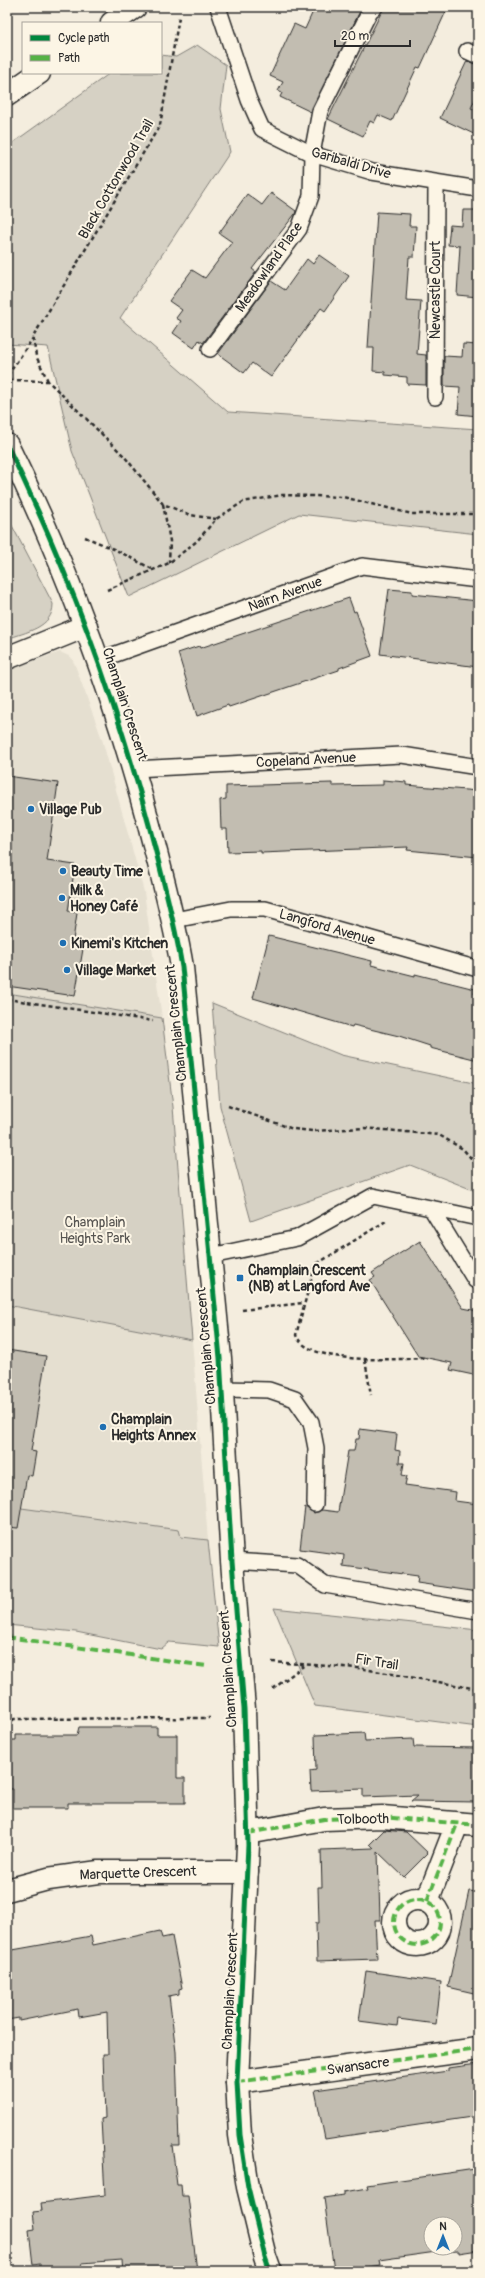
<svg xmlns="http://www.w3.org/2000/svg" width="485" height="2278" font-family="Pangolin,sans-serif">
  <rect width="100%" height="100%" fill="#f4edde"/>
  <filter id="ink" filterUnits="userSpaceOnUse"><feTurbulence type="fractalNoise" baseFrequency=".025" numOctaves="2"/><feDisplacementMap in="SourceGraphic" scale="8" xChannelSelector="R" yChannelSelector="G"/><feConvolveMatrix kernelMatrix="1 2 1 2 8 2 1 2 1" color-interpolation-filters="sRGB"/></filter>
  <g filter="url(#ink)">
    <path fill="#e5dfd0" d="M 60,652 L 71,657 L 75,665 L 102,739 L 144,892 L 162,1018 L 7,993 L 7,670 Z
      M 7,1305 L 192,1340 L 208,1540 L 7,1514 Z"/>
    <path fill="#d6d1c4" stroke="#807e78" d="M 197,45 L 226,65 L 221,109 L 230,152 L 120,318 L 228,412 L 478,429 L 478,534 L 299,514 L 129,597 L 72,451 L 48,347 L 7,344 L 7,147 L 110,73 L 161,73 L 161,55 L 176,57 Z
      M 7,516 L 53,604 C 53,628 25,632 7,639 Z
      M 7,993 L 162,1018 L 173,1107 L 192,1340 L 7,1305 Z
      M 212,1003 L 341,1055 L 478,1084 L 478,1192 L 410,1165 L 251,1221 L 220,1106 Z
      M 7,1506 L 179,1530 L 181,1537 L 208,1540 L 219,1647 L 169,1642 L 161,1649 L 76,1632 L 7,1625 Z
      M 274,1608 L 478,1630 L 478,1727 L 315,1706 Z"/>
    <path fill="#c2bdb1" stroke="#2b2b2b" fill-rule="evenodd" d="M 315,7 L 362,7 L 311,112 L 280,97 L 282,93 L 278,91 L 283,82 L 270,76 L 294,24 L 305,29 Z
      M 384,7 L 448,7 L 420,68 L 417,67 L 392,121 L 378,115 L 374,123 L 370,121 L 363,136 L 328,119 Z
      M 467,61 L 478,65 L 478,93 L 471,108 L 478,111 L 478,136 L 440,118 Z
      M 271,193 L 296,211 L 295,214 L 252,269 L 256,272 L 203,343 L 199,340 L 194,348 L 173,333 L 181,321 L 176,318 L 182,310 L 169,301 L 192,270 L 205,278 L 232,242 L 219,233 L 247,194 L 262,205 Z
      M 463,210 L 478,210 L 478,297 L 457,295 L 460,246 L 448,245 L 450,225 L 462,226 Z
      M 377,212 L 410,214 L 409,226 L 416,226 L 414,257 L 409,257 L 406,300 L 421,301 L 417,354 L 426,355 L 426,385 L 407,384 L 407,377 L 385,375 L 385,372 L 373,371 L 374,348 L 368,348 Z
      M 319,255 L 349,276 L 325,311 L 321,308 L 271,377 L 252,363 L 244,373 L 218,354 L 271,281 L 285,290 L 307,259 L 313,264 Z
      M 463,344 L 478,345 L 478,416 L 458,414 L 460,387 L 444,386 L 444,356 L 462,357 Z
      M 389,589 L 412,591 L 412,594 L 478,601 L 478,667 L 380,654 Z
      M 349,598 L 354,612 L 356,611 L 372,656 L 339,668 L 339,670 L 229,707 L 228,705 L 197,716 L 178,653 L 199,646 L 200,648 Z
      M 7,776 L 58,783 L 47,861 L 75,865 L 68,911 L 77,913 L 72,947 L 83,949 L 75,996 L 7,986 Z
      M 383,780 L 406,782 L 406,785 L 478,791 L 478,857 L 407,850 L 408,847 L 261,853 L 261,851 L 228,852 L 227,829 L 221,829 L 220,800 L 226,799 L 226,786 L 332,783 L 332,786 L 383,785 Z
      M 269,936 L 372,961 L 371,965 L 415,976 L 415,974 L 475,989 L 474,993 L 478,994 L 478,1060 L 430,1048 L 430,1046 L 399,1036 L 353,1025 L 352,1027 L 253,998 Z
      M 420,1241 L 463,1308 L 478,1311 L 478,1376 L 450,1370 L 452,1363 L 418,1356 L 370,1280 L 375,1277 L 372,1273 L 384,1265 L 383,1264 Z
      M 7,1350 L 46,1356 L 31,1451 L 36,1452 L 32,1476 L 27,1475 L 18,1528 L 7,1527 Z
      M 360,1429 L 397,1434 L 395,1450 L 400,1451 L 399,1463 L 404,1463 L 402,1475 L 407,1476 L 405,1485 L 456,1492 L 455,1501 L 478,1504 L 478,1592 L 417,1583 L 418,1576 L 343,1566 L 344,1555 L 300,1549 L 305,1507 L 314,1513 L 322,1510 L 338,1512 L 348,1451 L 354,1451 L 356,1439 L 359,1439 Z
      M 79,1727 L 157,1727 L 157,1735 L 177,1735 L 177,1778 L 185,1778 L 185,1803 L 68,1803 L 68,1808 L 13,1808 L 13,1789 L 7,1789 L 7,1740 L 16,1740 L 16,1735 L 77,1735 Z
      M 364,1733 L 365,1741 L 413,1739 L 414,1747 L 478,1748 L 478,1802 L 411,1801 L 418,1795 L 363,1797 L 363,1789 L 311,1791 L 310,1771 L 316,1770 L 315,1735 Z
      M 384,1830 L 406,1832 L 428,1853 L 404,1877 L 378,1852 L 380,1920 L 375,1920 L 377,1959 L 317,1961 L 316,1923 L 319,1923 L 318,1887 L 322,1887 L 321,1850 L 374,1848 L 370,1844 Z
      M 469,1891 L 478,1892 L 478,1994 L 448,1987 Z
      M 160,1931 L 162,1938 L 172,1936 L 182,1988 L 179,1989 L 179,1994 L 169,1996 L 176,2052 L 179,2145 L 172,2145 L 177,2185 L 181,2185 L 182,2196 L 188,2196 L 197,2271 L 123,2271 L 122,2260 L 82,2263 L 83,2271 L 50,2271 L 49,2268 L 40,2268 L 40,2264 L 33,2265 L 29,2230 L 35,2229 L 33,2212 L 42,2211 L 41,2203 L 105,2195 L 101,2119 L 105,2118 L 103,2054 L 108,2054 L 107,2012 L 79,2017 L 78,2009 L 19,2021 L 19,2018 L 7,2020 L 7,1951 L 91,1936 L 93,1945 Z
      M 366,1971 L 441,1982 L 436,2024 L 398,2019 L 397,2026 L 359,2021 Z
      M 478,2064 L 478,2116 L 325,2139 L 315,2090 L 448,2071 L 448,2068 Z
      M 475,2169 L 478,2170 L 478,2250 L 459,2253 L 459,2251 L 436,2252 L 379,2260 L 380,2265 L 357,2269 L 357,2271 L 334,2271 L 324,2198 L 345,2195 L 345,2192 L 368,2188 L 367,2185 ZM 431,2224 L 455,2224 L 455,2248 L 431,2248 Z"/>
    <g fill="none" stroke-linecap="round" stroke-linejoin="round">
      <g stroke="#2b2b2b" stroke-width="18">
        <path id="service" d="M 218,7 L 249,100 L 262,129 L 312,154 L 372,172 L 478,189
          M 467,51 L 478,56
          M 210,349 L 299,229 L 311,196 L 312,154 L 320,111 L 370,11 L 375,7
          M 435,397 L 436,184
          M 99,660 L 362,566 L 478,580
          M 134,769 L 402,755 L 478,767
          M 174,920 L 231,909 L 265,909 L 478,969
          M 431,1208 L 475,1280 L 478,1280
          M 211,1256 L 297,1238 L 373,1196 L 478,1218
          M 222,1389 L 269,1390 L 295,1399 L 311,1422 L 316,1448 L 315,1504
          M 232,1561 L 297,1565 L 325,1585 L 478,1611"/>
      </g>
      <g stroke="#2b2b2b" stroke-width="25">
        <path id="minor" d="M 112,23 L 135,7
          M 7,95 L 39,73
          M 7,658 L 86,626
          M 248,1833 L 324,1819 L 382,1817 L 478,1825
          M 7,1890 L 48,1879 L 99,1872 L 247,1872
          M394 1922a23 23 0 1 1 46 0a23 23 0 1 1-46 0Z
          M 427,1901 L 457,1824
          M 237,2082 L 478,2049"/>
      </g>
      <g stroke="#2b2b2b" stroke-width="25">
        <path id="tertiary" d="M 7,445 C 67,567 114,694 149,825 C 161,872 174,918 182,967 L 220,1358 L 232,1561 L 244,1709 L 248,1845 L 237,2082 L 240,2135 L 248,2187 L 265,2257 L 270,2271"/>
      </g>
      <path stroke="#2b2b2b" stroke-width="2.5" stroke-dasharray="4 3" stroke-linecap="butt" d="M 8,375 L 33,338
        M 10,380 L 48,381 L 124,456 L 163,504 L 190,515 L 216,519
        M 48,381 L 36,356 L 33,337 L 160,125 L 179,17
        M 163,504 L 170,541 L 169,562
        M 85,537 L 116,550 L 154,570
        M 107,590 L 169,563 L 197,541 L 216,519 L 243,502 L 282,495 L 343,497 L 412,514 L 478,514
        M 7,999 L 153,1021
        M 228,1106 L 293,1129 L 313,1131 L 364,1128 L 439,1135 L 463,1149 L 478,1166
        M 386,1221 L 315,1265 L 296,1335 C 308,1366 398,1359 427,1358
        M 242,1310 L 303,1303
        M 365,1360 L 371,1395
        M 272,1662 L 358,1668 L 478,1689
        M 273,1689 L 306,1664
        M 7,1725 L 14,1719 L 210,1718"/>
      <use href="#service" stroke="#fcf5e5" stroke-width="15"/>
      <use href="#minor" stroke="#fcf5e5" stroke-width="22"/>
      <use href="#tertiary" stroke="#fcf5e5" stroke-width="22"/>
      <path stroke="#56b246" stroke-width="4" stroke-dasharray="8 4" stroke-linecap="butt" d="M 7,1637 L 206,1666
        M 248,1833 L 324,1819 L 382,1817 L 478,1825
        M394 1922a23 23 0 1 1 46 0a23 23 0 1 1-46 0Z
        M 427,1901 L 457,1824
        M 237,2082 L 478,2049"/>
      <g stroke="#fcf5e5" stroke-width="8">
        <path id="cycleway" d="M 7,445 C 67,567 114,694 149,825 C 161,872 174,918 182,967 L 220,1358 L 232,1561 L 244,1709 L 248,1845 L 237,2082 L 240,2135 L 248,2187 L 265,2257 L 270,2271"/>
      </g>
      <use href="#cycleway" stroke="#00873e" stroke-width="5"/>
    </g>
  </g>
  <g fill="#1f6fb2" stroke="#fcf5e5" stroke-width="1.5">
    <circle cx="31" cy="809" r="4"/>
    <circle cx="63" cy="871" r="4"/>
    <circle cx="62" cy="898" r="4"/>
    <circle cx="63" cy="943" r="4"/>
    <circle cx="67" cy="970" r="4"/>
    <rect x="236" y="1274" width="8" height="8" rx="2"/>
    <circle cx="103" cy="1427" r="4"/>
  </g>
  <g text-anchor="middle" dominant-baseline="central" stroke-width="4" stroke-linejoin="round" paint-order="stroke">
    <g font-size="14" fill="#2b2b2b" stroke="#fcf5e5">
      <text transform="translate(351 163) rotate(16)">Garibaldi Drive</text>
      <text transform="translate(116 179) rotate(-60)">Black Cottonwood Trail</text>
      <text transform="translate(269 267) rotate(-55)">Meadowland Place</text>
      <text transform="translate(435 290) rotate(-90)">Newcastle Court</text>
      <text transform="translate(285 594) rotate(-20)">Nairn Avenue</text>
      <text transform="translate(125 704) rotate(72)">Champlain Crescent</text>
      <text transform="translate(306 760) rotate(-3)">Copeland Avenue</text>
      <text transform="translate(327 927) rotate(16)">Langford Avenue</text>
      <text transform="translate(176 1023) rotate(-96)">Champlain Crescent</text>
      <text transform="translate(206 1346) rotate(-95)">Champlain Crescent</text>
      <text transform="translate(377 1662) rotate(9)">Fir Trail</text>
      <text transform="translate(228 1669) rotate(-94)">Champlain Crescent</text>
      <text transform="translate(363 1819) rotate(-1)">Tolbooth</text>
      <text transform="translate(138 1873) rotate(-2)">Marquette Crescent</text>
      <text transform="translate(230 1991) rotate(-87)">Champlain Crescent</text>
      <text transform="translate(358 2066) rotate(-8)">Swansacre</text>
    </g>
    <g font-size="14" font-weight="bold" fill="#2b2b2b" stroke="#fcf5e5" text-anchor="start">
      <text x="39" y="809">Village Pub</text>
      <text x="71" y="871">Beauty Time</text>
      <text x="70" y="890">Milk &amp;<tspan x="70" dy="16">Honey Café</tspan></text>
      <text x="71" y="943">Kinemi's Kitchen</text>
      <text x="75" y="970">Village Market</text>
      <text x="248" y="1270">Champlain Crescent<tspan x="248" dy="16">(NB) at Langford Ave</tspan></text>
      <text x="111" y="1419">Champlain<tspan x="111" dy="16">Heights Annex</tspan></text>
    </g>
    <g font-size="14" fill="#565451" stroke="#fcf5e5">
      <text x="95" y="1222">Champlain<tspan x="95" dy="16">Heights Park</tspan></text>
    </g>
  </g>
  <rect width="485" height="2278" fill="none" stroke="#fcf5e5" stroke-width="24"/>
  <rect x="12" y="12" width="461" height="2254" fill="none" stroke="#2b2b2b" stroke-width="1.5" filter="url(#ink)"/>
  <rect x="22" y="22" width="140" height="52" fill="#fcf5e5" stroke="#a8a49b"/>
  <rect x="30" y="35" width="20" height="6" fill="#00873e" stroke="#a8a49b"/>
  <text x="58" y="42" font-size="12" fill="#2b2b2b">Cycle path</text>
  <rect x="30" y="55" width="20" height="6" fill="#56b246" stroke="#a8a49b"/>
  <text x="58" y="62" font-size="12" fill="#2b2b2b">Path</text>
  <g transform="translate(443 2236)"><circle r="19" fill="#fcf5e5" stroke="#a8a49b"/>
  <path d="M0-3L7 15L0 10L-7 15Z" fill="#1f6fb2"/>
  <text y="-6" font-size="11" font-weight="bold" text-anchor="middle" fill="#2b2b2b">N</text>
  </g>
  <path d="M335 40v6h75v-6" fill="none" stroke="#2b2b2b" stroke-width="2"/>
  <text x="341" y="40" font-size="12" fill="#2b2b2b" stroke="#fcf5e5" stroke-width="3" paint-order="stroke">20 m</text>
</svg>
